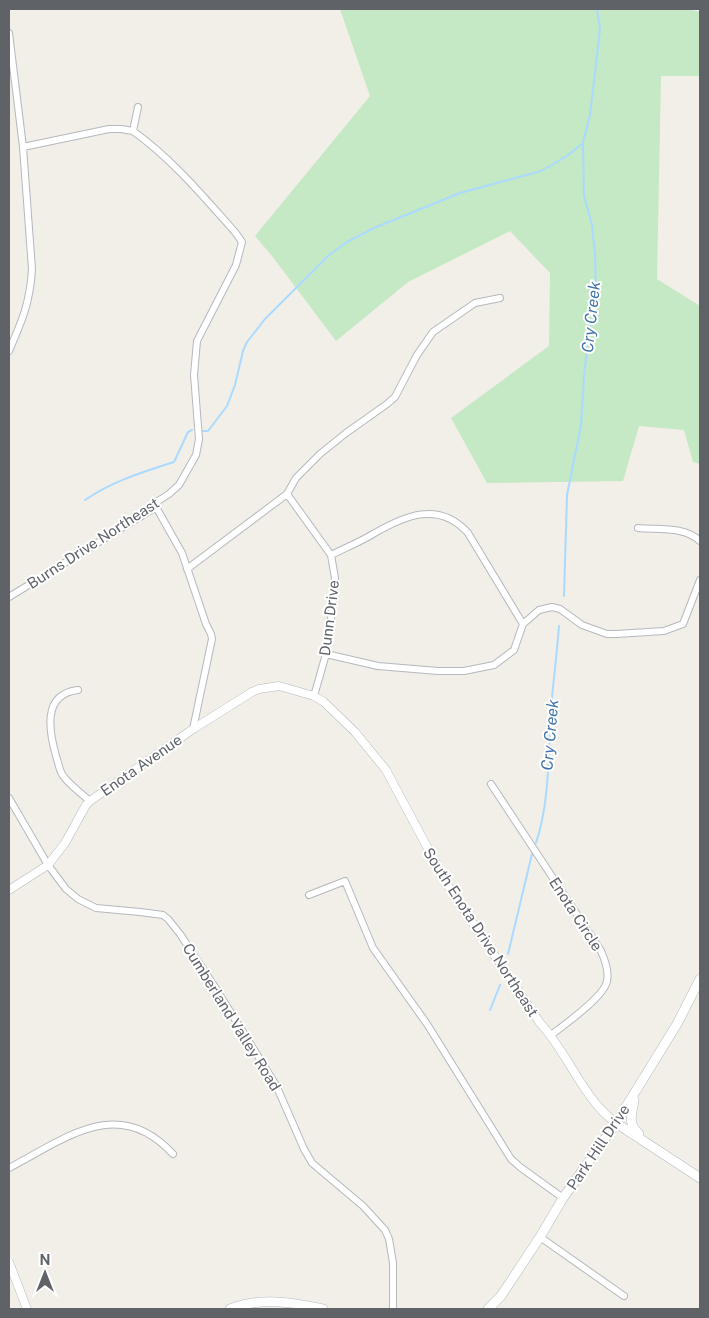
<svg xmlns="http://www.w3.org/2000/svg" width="709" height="1318" font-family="'Public Sans',sans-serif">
  <rect width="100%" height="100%" fill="#f1efe8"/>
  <path fill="#c5e8c5" d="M 340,9 L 687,9 L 700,12 L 700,76 L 661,76 L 657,279 L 700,306 L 700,464 L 693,462 L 684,430 L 639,426 L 623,481 L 487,483 L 451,418 L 549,346 L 550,273 L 510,231 L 408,282 L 336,341 L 272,256 L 255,236 L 370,96 Z"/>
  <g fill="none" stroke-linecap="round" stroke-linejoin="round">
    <path stroke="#aadaff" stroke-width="2" d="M 203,431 L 208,431 L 227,406 L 235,385 L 243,351 L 247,342 L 265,319 L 329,255 L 347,242 L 374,228 L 460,193 L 541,171 L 567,156 L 583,143
      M 85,500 C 113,481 143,472 174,462 L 188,432 L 192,430
      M 564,596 L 567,495 L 581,425 L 584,377 L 588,338 L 596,294 L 595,255 L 592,225 L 584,196 L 583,143 L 590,115 L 595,73 L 600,29 L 597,9
      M 536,843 C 550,801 548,754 551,710 C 553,682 557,654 559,626
      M 508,954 L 532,854
      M 490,1010 L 500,985"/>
    <g stroke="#b5b8bc" stroke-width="8">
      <path id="minor" d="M 9,33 L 23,147 L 32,269 C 30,303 22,321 9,351
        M 23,147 L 109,129 L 121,129 L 133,131 L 138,107
        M 287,494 L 331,555 L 335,578 L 332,612 L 326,654 L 314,696
        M 156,507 L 182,553 L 206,624 L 211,634 L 212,639 L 193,729
        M 638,528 C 659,530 684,526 700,541
        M 187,569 L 287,494 L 296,478 L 320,454 L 346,433 L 387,404 L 395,397 L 417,355 L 433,332 L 475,303 L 500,298
        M 9,597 L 156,507 L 158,501 L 169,494 L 179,485 L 196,455 L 199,439 L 194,375 L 197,341 L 236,265 L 242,242 L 235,232 C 203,196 172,159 133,131
        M 523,624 L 539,610 L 552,607 L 560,609 L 582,625 L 607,634 L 616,634 L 664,631 L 683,624 L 700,580
        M 326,654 L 378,666 L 438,671 L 464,671 L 494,665 L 514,650 L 523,624 L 468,533 C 439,500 404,516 373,534 C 360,542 345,548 331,555
        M 78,690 C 42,694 49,731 56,756 C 58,761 59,769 62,774 C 67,783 82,794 90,801
        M 491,784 L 601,951 C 605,960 609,972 607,981 C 605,996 563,1026 551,1035
        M 9,798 L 48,865 L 66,889 L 78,899 L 96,908 L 140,912 L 163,915 L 168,919 L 180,934 L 218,992 L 276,1085 L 304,1149 L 312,1163 L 363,1206 L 385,1230 L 389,1239 L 393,1263 L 393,1309
        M 309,895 L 345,881 L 373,948 L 427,1024 L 511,1159 L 520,1167 L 563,1198
        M 9,1168 C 65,1139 118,1094 173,1154
        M 540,1237 L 624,1296"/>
    </g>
    <g stroke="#b5b8bc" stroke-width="9">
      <path id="tertiary" d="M 9,890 L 48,865 L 65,843 L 86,805 L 90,801 L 193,729 L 252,692 L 259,689 L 279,686 L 314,696 L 324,702 L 355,732 L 386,770 L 448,886 L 540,1023 C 568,1053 583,1099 616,1123
        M 9,1262 L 27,1309"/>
    </g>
    <g stroke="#b6babf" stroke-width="10">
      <path id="secondary" d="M 634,1100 C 632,1114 627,1123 639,1134
        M 616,1123 L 700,1178
        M 230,1309 C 260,1297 292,1302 323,1309
        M 488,1309 L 501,1296 L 540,1237 L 563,1198 L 616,1123 L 677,1024 L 700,979"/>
    </g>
    <use href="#minor" stroke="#fff" stroke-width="6"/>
    <use href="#tertiary" stroke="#fff" stroke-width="8"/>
    <use href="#secondary" stroke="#fff" stroke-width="9"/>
  </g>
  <g text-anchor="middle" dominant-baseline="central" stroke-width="4" stroke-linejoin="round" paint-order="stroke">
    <g font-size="15" fill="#5f6368" stroke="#fff">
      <text transform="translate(93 543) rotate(-33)">Burns Drive Northeast</text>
      <text transform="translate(329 618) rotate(-83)">Dunn Drive</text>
      <text transform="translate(141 765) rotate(-35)">Enota Avenue</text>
      <text transform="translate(576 914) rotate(57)">Enota Circle</text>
      <text transform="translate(481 932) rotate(57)">South Enota Drive Northeast</text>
      <text transform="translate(232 1017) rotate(58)">Cumberland Valley Road</text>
      <text transform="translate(598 1147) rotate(-56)">Park Hill Drive</text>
    </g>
    <g font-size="16" font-style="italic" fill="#4174aa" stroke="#fff">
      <text transform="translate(591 317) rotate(-84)">Cry Creek</text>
      <text transform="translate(550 735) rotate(-85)">Cry Creek</text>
    </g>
  </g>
  <rect width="709" height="1318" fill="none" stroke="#5f6368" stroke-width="20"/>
  <g transform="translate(45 1273)" stroke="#ffffff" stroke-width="4" paint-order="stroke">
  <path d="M0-4L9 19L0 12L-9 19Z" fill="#5f6368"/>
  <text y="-8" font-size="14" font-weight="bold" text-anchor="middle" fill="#5f6368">N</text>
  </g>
</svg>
